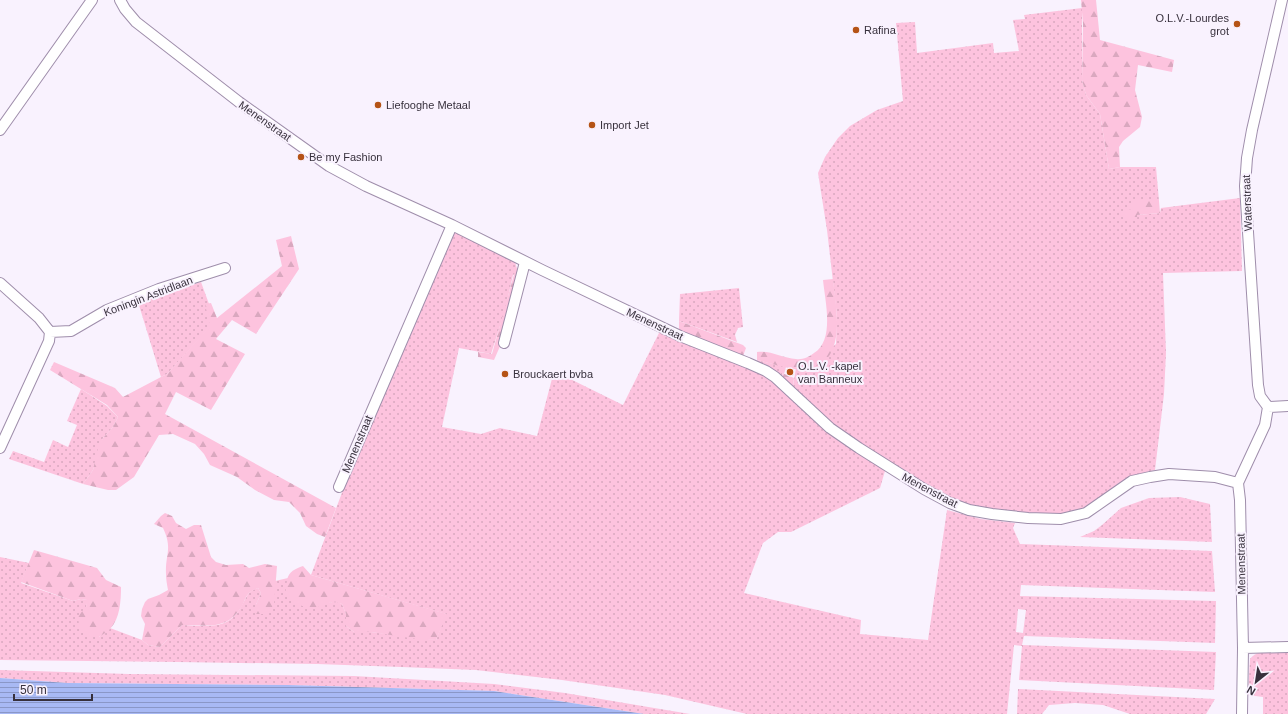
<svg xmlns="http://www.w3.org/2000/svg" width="1288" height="714" font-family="Arial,sans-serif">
  <defs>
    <pattern id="grass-dots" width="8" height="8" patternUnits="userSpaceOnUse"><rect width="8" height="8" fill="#fdc3de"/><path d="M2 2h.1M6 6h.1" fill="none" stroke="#d9a8bf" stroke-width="1.8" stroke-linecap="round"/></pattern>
    <pattern id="forest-firs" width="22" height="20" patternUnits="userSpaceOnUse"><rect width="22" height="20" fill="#fdc3de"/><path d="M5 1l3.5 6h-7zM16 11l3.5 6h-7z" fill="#d9a8bf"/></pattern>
    <pattern id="water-rules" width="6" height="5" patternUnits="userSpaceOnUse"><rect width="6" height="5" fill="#a8b9f4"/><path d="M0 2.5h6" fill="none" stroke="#8a97c7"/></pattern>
  </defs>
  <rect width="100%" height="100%" fill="#f9f2fe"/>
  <path fill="url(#grass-dots)" fill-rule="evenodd" d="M 1082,8 L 1082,80 L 1086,95 L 1100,114 L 1109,169 L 1120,167 L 1156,167 L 1159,201 L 1133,201 L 1137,215 L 1160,213 L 1161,208 L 1240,198 L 1242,271 L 1163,273 L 1166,353 L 1164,394 L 1155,470 L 1131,476 L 1112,488 L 1092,504 L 1079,510 L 1063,514 L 994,511 L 960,502 L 939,493 L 915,480 L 836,427 L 804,398 L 793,386 L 796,368 L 807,369 L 836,344 L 837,316 L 827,230 L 818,173 L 825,157 L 838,138 L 850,126 L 877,110 L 903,101 L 896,23 L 915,22 L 917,53 L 993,43 L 994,53 L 1019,51 L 1013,20 L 1025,19 L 1024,15 Z
    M 457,232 L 515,262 L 518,272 L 513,275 L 505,310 L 491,354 L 459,348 L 442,427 L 481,434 L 500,428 L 537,436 L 554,371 L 623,405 L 660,331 L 686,344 L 762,373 L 779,386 L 794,401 L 828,431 L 885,471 L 880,488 L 791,532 L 778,532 L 763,543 L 744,593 L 861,620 L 860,634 L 928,640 L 947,510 L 981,519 L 1015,523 L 1013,528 L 1020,544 L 1212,551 L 1215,592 L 1021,585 L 1020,596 L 1216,601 L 1215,643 L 1024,636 L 1022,645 L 1216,652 L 1214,690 L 1019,680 L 1022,646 L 1014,645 L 1007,714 L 747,714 L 665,695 L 562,680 L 476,670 L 401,667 L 317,664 L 177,662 L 0,660 L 0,557 L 29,563 L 21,583 L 73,601 L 81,599 L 88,600 L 86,607 L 99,637 L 110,628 L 142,640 L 148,645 L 160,647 L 182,625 C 207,626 229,631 242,605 C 248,595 247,592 258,588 L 261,593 L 256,605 L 275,588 L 275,581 L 288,578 L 286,592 L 329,603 L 335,601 L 342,604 L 346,614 L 346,626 L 354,632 L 371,632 L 436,640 L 446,614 L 311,575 L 343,490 L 391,372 L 453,234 ZM 1018,609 L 1026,610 L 1023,633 L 1016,632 Z
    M 201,282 L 209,304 L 206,305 L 211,326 L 167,374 L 161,377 L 138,302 Z
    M 739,288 L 743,327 L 738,328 L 735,335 L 737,342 L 679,321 L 680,294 Z
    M 757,360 L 786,367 L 784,374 L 782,373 L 782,377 C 775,370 768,365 758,362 Z
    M 81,389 L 107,406 L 118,417 L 113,427 L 103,438 L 93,470 L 83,484 L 9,459 L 13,451 L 44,462 L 53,440 L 68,447 L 77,425 L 67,421 Z
    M 1180,497 L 1210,504 L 1212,542 L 1080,537 L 1094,531 L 1102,525 L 1121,508 L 1149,498 Z
    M 1288,651 L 1288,714 L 1263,714 L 1263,697 L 1248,695 L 1250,659 C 1258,648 1275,651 1288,651 Z
    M 0,670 L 129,674 L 354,676 L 494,684 L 565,693 L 690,714 L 644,714 L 494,691 L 288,685 L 67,683 L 0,678 Z
    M 1018,689 L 1019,689 L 1215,699 L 1206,714 L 1130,714 L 1103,705 L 1075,703 L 1049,705 L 1042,714 L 1017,714 Z"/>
  <path fill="url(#forest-firs)" d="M 1081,0 L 1096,0 L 1100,40 L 1174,60 L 1172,72 L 1138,65 L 1135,90 L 1142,117 L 1140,127 L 1123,141 L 1119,147 L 1120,167 L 1109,169 L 1100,114 L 1086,95 L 1082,80 L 1083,24 Z
    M 1132,201 L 1159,201 L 1160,213 L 1137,215 L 1137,219 L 1125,220 L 1123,210 L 1133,209 Z
    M 291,236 L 299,269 L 256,334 L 232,320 L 216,339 L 245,354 L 211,410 L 176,392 L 165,414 L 336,508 L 325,537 L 317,534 L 306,526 L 300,513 L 289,502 L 274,500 L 255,490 L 237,477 L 210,465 L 204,454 L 195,444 L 173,434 L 159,435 L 134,477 L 116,490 L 108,490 L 83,484 L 93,470 L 98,448 L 103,438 L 113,427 L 118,417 L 107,405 L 50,370 L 54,362 L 115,388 L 123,397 L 161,377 L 167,374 L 210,326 L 205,304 L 211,303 L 217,318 L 282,266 L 276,240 Z
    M 515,271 L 518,272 L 501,344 L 494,360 L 478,357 L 478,352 L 492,354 Z
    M 833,279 C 836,308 848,361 808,369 C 795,372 771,363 757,360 L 757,352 C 770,350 783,358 796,359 C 802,360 809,357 814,353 C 835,340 825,301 823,280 Z
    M 679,321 L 743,345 L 746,348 L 743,356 L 679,330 Z
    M 782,373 L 794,378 L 793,386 L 783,379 Z
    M 165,513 L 172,516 L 176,523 L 186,529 L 194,525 L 201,525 L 211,557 L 216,562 L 226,565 L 243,564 L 249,568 L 265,564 L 277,566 L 274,605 L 265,614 L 256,614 L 256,605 L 261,593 L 258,588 C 246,593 247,596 242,606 C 227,631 207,625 182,625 L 160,647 L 148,645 L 142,640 L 145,624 L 141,616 L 142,609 L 145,602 L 148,599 L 159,595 L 168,590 C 167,585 166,579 166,574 C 165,554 173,549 163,528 L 154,524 L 161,516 Z
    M 34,550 L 97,568 L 106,580 L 121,587 C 121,600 120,619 110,629 C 107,632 103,634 99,637 L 89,636 L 79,625 L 78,616 L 86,607 L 87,600 L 81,599 L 73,601 L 21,582 Z
    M 303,566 L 311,575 L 447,614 L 436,640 L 417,639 L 371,632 L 354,632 L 346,626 L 346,614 L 342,604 C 331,600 328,604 318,607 C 307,609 289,604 286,592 C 285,589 287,583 287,580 C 289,571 295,569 303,566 Z"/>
  <path fill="url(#water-rules)" d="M 0,678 L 67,683 L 288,685 L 494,691 L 644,714 L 0,714 Z"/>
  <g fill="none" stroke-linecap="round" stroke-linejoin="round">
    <g stroke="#9f8eab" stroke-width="12">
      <path id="minor" d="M 120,0 L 125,9 L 136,22 L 239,102 L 329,166 L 366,186 L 452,225 L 542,270 L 680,336 L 748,363 L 766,371 L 775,377 L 830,428 L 859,448 L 924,489 L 950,503 L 969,510 L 992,514 L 1028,518 L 1061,519 L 1086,513 L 1132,481 L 1150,477 L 1169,474 L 1215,477 L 1238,483
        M 0,130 L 92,0
        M 0,283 L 39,318 L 50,332 L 49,341 L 0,448
        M 50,332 L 71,331 L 107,310 L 159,289 L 225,268
        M 504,343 L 525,262
        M 1268,407 L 1288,406
        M 339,487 L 452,225
        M 1243,648 L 1288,647
        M 1242,714 L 1243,648 L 1240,500 L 1238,483 L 1265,425 L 1268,407 L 1260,396 L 1258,385 L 1245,186 L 1247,158 L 1252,130 L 1282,0"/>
    </g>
    <use href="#minor" stroke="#fff" stroke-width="10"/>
  </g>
  <g fill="#b55316" stroke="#f9f2fe" stroke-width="1.5">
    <circle cx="1237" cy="24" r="4"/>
    <circle cx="856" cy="30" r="4"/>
    <circle cx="378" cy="105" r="4"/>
    <circle cx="592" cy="125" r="4"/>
    <circle cx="301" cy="157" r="4"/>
    <circle cx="790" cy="372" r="4"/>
    <circle cx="505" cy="374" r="4"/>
  </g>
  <g text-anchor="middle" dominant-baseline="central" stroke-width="4" stroke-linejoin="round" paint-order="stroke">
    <g font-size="11" fill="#37303c" stroke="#f9f2fe" text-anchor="start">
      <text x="1229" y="18" text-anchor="end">O.L.V.-Lourdes<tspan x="1229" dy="13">grot</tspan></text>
      <text x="864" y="30">Rafina</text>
      <text x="386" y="105">Liefooghe Metaal</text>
      <text x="600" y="125">Import Jet</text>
      <text x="309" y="157">Be my Fashion</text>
      <text x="798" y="366">O.L.V. -kapel<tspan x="798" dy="13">van Banneux</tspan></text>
      <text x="513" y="374">Brouckaert bvba</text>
    </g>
    <g font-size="11" fill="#37303c" stroke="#f9f2fe">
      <text transform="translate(265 121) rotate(35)">Menenstraat</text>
      <text transform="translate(1247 203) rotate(-92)">Waterstraat</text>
      <text transform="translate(148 296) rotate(-21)">Koningin Astridlaan</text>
      <text transform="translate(655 324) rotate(25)">Menenstraat</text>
      <text transform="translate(357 444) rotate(-67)">Menenstraat</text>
      <text transform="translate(930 490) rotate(28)">Menenstraat</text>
      <text transform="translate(1241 564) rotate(-91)">Menenstraat</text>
    </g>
  </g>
  <g transform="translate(1256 682) rotate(210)" stroke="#f9f2fe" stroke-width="3" paint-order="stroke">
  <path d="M0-3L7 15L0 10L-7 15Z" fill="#37303c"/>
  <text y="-6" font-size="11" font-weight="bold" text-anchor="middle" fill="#37303c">N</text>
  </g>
  <path d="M14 694v6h78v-6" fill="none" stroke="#37303c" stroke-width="2"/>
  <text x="20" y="694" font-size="12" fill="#37303c" stroke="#f9f2fe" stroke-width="3" paint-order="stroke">50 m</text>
</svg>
